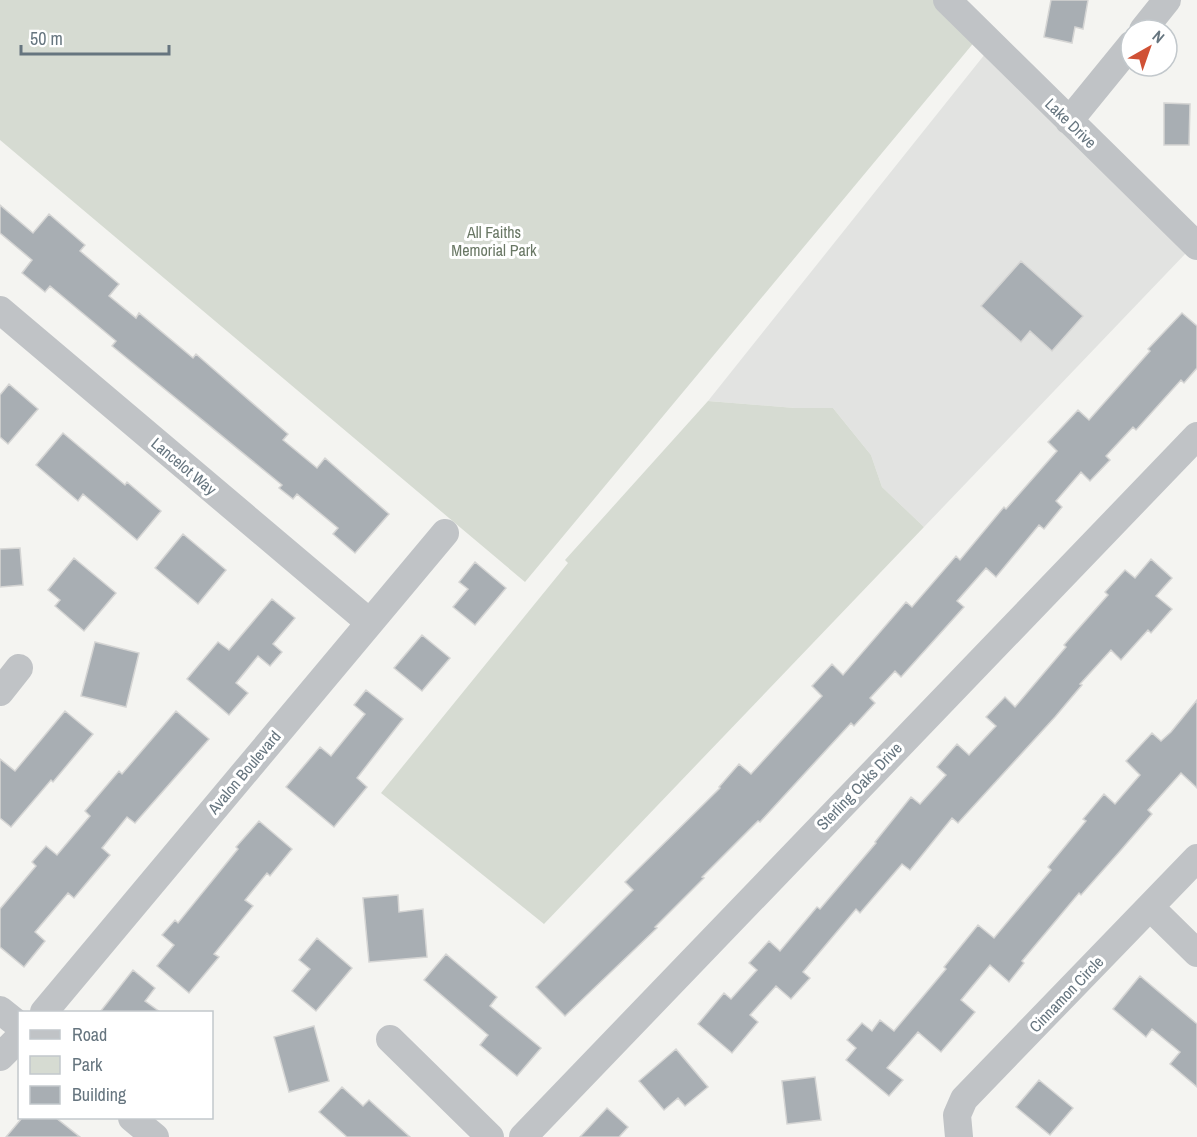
<svg xmlns="http://www.w3.org/2000/svg" width="1197" height="1137" font-family="'Archivo Narrow',sans-serif">
  <rect width="100%" height="100%" fill="#f4f4f1"/>
  <path fill="#e2e3e1" d="M 985,54 L 1187,252 L 924,527 L 882,487 L 871,455 L 833,408 L 795,408 L 708,401 Z"/>
  <path fill="#d6dbd2" d="M 0,0 L 946,0 L 981,34 L 525,582 L 0,140 Z
    M 708,401 L 795,408 L 833,408 L 871,455 L 882,487 L 924,527 L 544,924 L 381,793 L 568,563 L 565,560 Z"/>
  <path fill="#a8aeb3" stroke="#d5d5d4" stroke-width="1.5" d="M 1051,0 L 1088,0 L 1083,29 L 1075,27 L 1072,43 L 1044,37 Z
    M 1164,103 L 1190,104 L 1189,145 L 1164,145 Z
    M 0,205 L 33,233 L 49,214 L 85,245 L 80,251 L 119,284 L 109,296 L 136,318 L 139,313 L 193,358 L 196,354 L 288,434 L 283,440 L 317,468 L 325,458 L 389,514 L 355,553 L 333,534 L 338,528 L 297,494 L 293,499 L 279,488 L 282,485 L 112,346 L 116,341 L 50,286 L 45,292 L 22,273 L 32,260 L 0,233 Z
    M 1021,261 L 1083,316 L 1052,351 L 1030,331 L 1021,342 L 981,306 Z
    M 1182,313 L 1197,326 L 1197,368 L 1184,383 L 1181,380 L 1136,430 L 1133,427 L 1106,456 L 1110,460 L 1090,481 L 1081,472 L 1056,501 L 1062,507 L 1044,529 L 1039,525 L 996,577 L 986,568 L 957,601 L 964,607 L 901,677 L 895,671 L 870,698 L 875,703 L 854,726 L 851,723 L 760,822 L 758,821 L 702,877 L 704,878 L 655,927 L 657,928 L 565,1016 L 536,987 L 633,890 L 625,882 L 720,788 L 719,787 L 739,764 L 751,774 L 822,696 L 812,686 L 832,664 L 843,675 L 906,602 L 912,607 L 956,556 L 960,560 L 1004,507 L 1006,509 L 1057,451 L 1048,442 L 1078,410 L 1089,420 L 1150,351 L 1148,349 Z
    M 9,384 L 38,409 L 8,444 L 0,437 L 0,395 Z
    M 63,433 L 125,485 L 127,482 L 161,511 L 137,540 L 83,494 L 78,501 L 36,465 Z
    M 183,534 L 226,570 L 198,604 L 155,568 Z
    M 20,548 L 23,585 L 0,587 L 0,549 Z
    M 74,558 L 116,593 L 84,631 L 55,606 L 60,600 L 48,590 Z
    M 1151,559 L 1172,578 L 1156,596 L 1172,609 L 1151,633 L 1148,630 L 1121,660 L 1111,650 L 1080,684 L 1082,685 L 1055,717 L 958,823 L 952,818 L 910,870 L 902,864 L 860,913 L 856,909 L 803,972 L 810,978 L 791,999 L 776,986 L 750,1015 L 758,1022 L 732,1053 L 698,1024 L 724,993 L 731,999 L 757,970 L 749,963 L 769,941 L 780,951 L 817,907 L 820,909 L 876,843 L 875,842 L 911,797 L 920,804 L 946,775 L 937,767 L 957,744 L 969,755 L 996,726 L 986,717 L 1005,697 L 1015,707 L 1066,647 L 1064,645 L 1108,595 L 1105,592 L 1125,570 L 1135,578 Z
    M 475,562 L 506,588 L 475,625 L 453,607 L 468,589 L 459,582 Z
    M 272,599 L 295,618 L 273,644 L 282,652 L 270,666 L 258,656 L 236,683 L 248,693 L 229,715 L 187,679 L 218,642 L 229,650 Z
    M 422,635 L 450,658 L 422,691 L 394,668 Z
    M 95,642 L 139,653 L 126,707 L 81,696 Z
    M 366,690 L 403,719 L 357,778 L 367,787 L 334,827 L 286,787 L 320,747 L 331,756 L 365,714 L 354,705 Z
    M 1197,700 L 1197,788 L 1181,773 L 1148,810 L 1152,814 L 1121,850 L 1081,895 L 1079,893 L 1022,961 L 1024,963 L 1009,982 L 990,965 L 961,1000 L 975,1012 L 941,1052 L 918,1032 L 887,1068 L 903,1080 L 889,1096 L 846,1060 L 856,1048 L 847,1040 L 862,1023 L 872,1031 L 880,1020 L 894,1031 L 946,969 L 944,967 L 978,925 L 994,938 L 1051,870 L 1048,867 L 1086,821 L 1083,819 L 1104,794 L 1115,804 L 1140,775 L 1126,761 L 1152,733 L 1161,741 L 1171,732 Z
    M 65,711 L 93,734 L 53,782 L 51,780 L 11,827 L 0,818 L 0,759 L 15,771 Z
    M 176,711 L 209,739 L 135,823 L 127,817 L 102,848 L 110,855 L 74,898 L 68,893 L 35,932 L 45,941 L 24,967 L 0,947 L 0,909 L 36,866 L 32,862 L 46,846 L 57,855 L 90,816 L 85,811 L 119,771 L 122,774 Z
    M 259,821 L 292,849 L 270,876 L 267,873 L 245,900 L 253,906 L 214,954 L 219,957 L 189,993 L 157,966 L 174,945 L 162,935 L 175,920 L 178,923 L 238,849 L 236,847 Z
    M 398,895 L 399,912 L 423,909 L 427,957 L 369,962 L 363,898 Z
    M 317,938 L 352,968 L 316,1011 L 292,991 L 310,969 L 299,960 Z
    M 446,954 L 497,997 L 490,1006 L 541,1048 L 517,1076 L 480,1045 L 488,1035 L 424,980 Z
    M 133,970 L 155,988 L 145,1001 L 160,1012 L 100,1012 Z
    M 1140,976 L 1197,1024 L 1197,1087 L 1170,1064 L 1180,1052 L 1152,1029 L 1146,1037 L 1113,1009 Z
    M 314,1026 L 329,1081 L 289,1092 L 274,1037 Z
    M 676,1049 L 708,1087 L 685,1106 L 678,1098 L 664,1110 L 639,1081 Z
    M 815,1077 L 821,1120 L 787,1124 L 782,1081 Z
    M 1039,1080 L 1073,1108 L 1050,1135 L 1016,1107 Z
    M 342,1087 L 363,1106 L 369,1100 L 410,1137 L 347,1137 L 319,1112 Z
    M 607,1108 L 628,1127 L 619,1137 L 580,1137 Z
    M 22,1118 L 56,1118 L 80,1137 L 6,1137 Z"/>
  <g fill="none" stroke-linecap="round" stroke-linejoin="round">
    <path stroke="#c0c3c6" stroke-width="28" d="M 947,0 L 1197,246
      M 1143,30 L 1167,0
      M 1069,121 L 1131,45
      M 0,310 L 369,622
      M 0,692 L 19,668
      M 1150,907 L 1197,953
      M 0,1010 L 20,1026
      M 44,1012 L 445,533
      M 390,1039 L 490,1137
      M 0,1057 L 20,1037
      M 132,1118 L 155,1137
      M 523,1137 L 1197,436
      M 959,1137 L 957,1115 L 964,1099 L 1197,858"/>
  </g>
  <g text-anchor="middle" dominant-baseline="central" stroke-width="6" stroke-linejoin="round" paint-order="stroke">
    <g font-size="16" fill="#66757f" stroke="#fff">
      <text transform="translate(1071 123) rotate(44)">Lake Drive</text>
      <text transform="translate(184 466) rotate(40)">Lancelot Way</text>
      <text transform="translate(244 772) rotate(-50)">Avalon Boulevard</text>
      <text transform="translate(859 786) rotate(-46)">Sterling Oaks Drive</text>
      <text transform="translate(1066 994) rotate(-46)">Cinnamon Circle</text>
    </g>
    <g font-size="16" fill="#697764" stroke="#fff">
      <text x="494" y="232">All Faiths<tspan x="494" dy="18">Memorial Park</tspan></text>
    </g>
  </g>
  <rect x="18" y="1011" width="195" height="108" fill="#ffffff" stroke="#c2c8cc" stroke-width="1.5"/>
  <rect x="30" y="1030" width="30" height="9" fill="#c0c3c6" stroke="#c2c8cc" stroke-width="1.5"/>
  <text x="72" y="1041" font-size="18" fill="#66757f">Road</text>
  <rect x="30" y="1056" width="30" height="18" fill="#d6dbd2" stroke="#c2c8cc" stroke-width="1.5"/>
  <text x="72" y="1071" font-size="18" fill="#66757f">Park</text>
  <rect x="30" y="1086" width="30" height="18" fill="#a8aeb3" stroke="#c2c8cc" stroke-width="1.5"/>
  <text x="72" y="1101" font-size="18" fill="#66757f">Building</text>
  <g transform="translate(1149 48) rotate(40)"><circle r="28" fill="#ffffff" stroke="#c2c8cc" stroke-width="1.5"/>
  <path d="M0-4.5L10 22L0 15L-10 22Z" fill="#d05135"/>
  <text y="-9" font-size="16" font-weight="bold" text-anchor="middle" fill="#66757f">N</text>
  </g>
  <path d="M21 45v9h148v-9" fill="none" stroke="#66757f" stroke-width="3"/>
  <text x="30" y="45" font-size="18" fill="#66757f" stroke="#ffffff" stroke-width="4.5" paint-order="stroke">50 m</text>
</svg>
